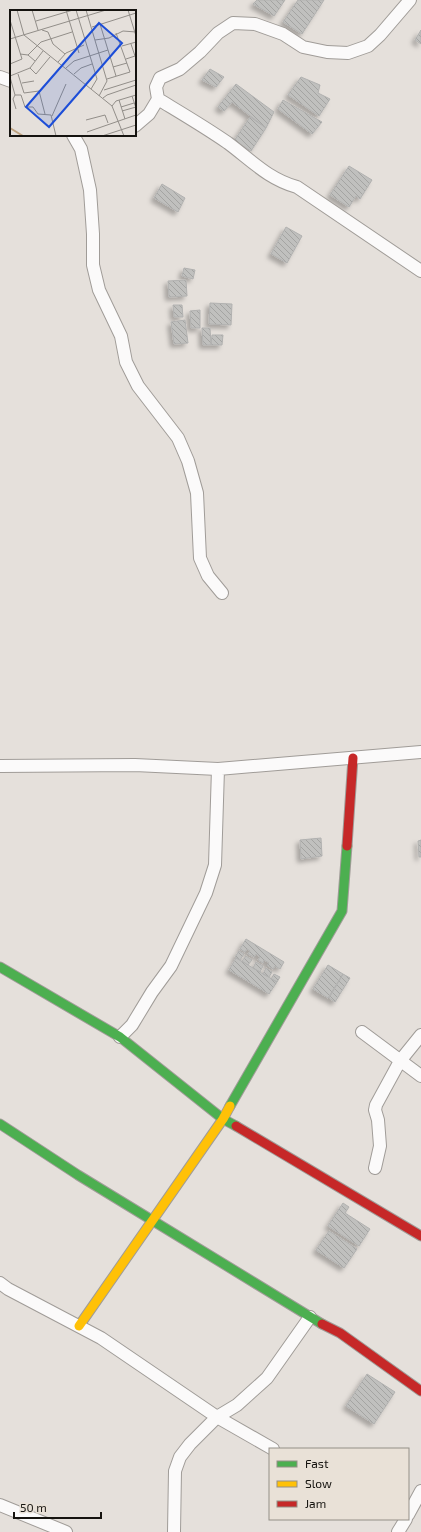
<svg xmlns="http://www.w3.org/2000/svg" width="421" height="1532" font-family="'Exo 2',sans-serif">
  <defs>
    <pattern id="building-back-hatch" width="6" height="6" patternUnits="userSpaceOnUse"><rect width="6" height="6" fill="#c0c0be"/><path d="M-1 5l2 2M0 0l6 6M5-1l2 2" fill="none" stroke="#a4a4a2"/></pattern>
    <filter id="shadow"><feDropShadow dx="-3.5" dy="3.5" stdDeviation="2" flood-color="#0004"/></filter>
  </defs>
  <rect width="100%" height="100%" fill="#e5e0db"/>
  <path fill="url(#building-back-hatch)" stroke="#b1b1b0" filter="url(#shadow)" d="M 257,0 L 285,0 L 274,16 L 253,4 Z
    M 298,0 L 324,0 L 302,34 L 283,22 Z
    M 421,30 L 421,44 L 415,40 Z
    M 210,69 L 224,77 L 216,87 L 202,80 Z
    M 301,77 L 320,85 L 318,93 L 330,99 L 319,116 L 288,95 Z
    M 236,84 L 274,112 L 266,128 L 232,102 L 224,111 L 218,107 Z
    M 283,100 L 322,122 L 312,134 L 278,109 Z
    M 250,117 L 266,128 L 251,151 L 234,141 Z
    M 349,166 L 372,180 L 360,199 L 356,196 L 349,207 L 330,195 Z
    M 162,184 L 185,198 L 178,212 L 154,198 Z
    M 286,227 L 302,236 L 287,263 L 271,254 Z
    M 184,268 L 195,270 L 193,279 L 182,276 Z
    M 186,280 L 187,296 L 169,297 L 168,281 Z
    M 210,303 L 232,304 L 231,325 L 209,324 Z
    M 173,305 L 182,305 L 183,317 L 174,317 Z
    M 200,310 L 200,328 L 191,328 L 190,311 Z
    M 185,320 L 188,343 L 174,344 L 171,322 Z
    M 202,328 L 210,328 L 211,345 L 203,345 Z
    M 212,335 L 223,335 L 222,345 L 211,345 Z
    M 321,838 L 322,856 L 301,859 L 300,840 Z
    M 421,840 L 421,857 L 419,857 L 418,841 Z
    M 246,939 L 284,962 L 280,969 L 275,966 L 273,969 L 267,965 L 269,963 L 264,960 L 263,963 L 258,960 L 260,957 L 256,954 L 254,957 L 248,954 L 250,951 L 247,949 L 245,952 L 240,949 Z
    M 239,951 L 244,954 L 240,960 L 235,957 Z
    M 246,956 L 252,960 L 248,965 L 242,961 Z
    M 236,958 L 277,982 L 269,994 L 229,970 Z
    M 256,962 L 263,966 L 260,972 L 253,968 Z
    M 328,965 L 343,974 L 328,998 L 313,989 Z
    M 266,968 L 272,972 L 269,977 L 263,974 Z
    M 274,974 L 280,977 L 277,982 L 271,979 Z
    M 343,974 L 350,978 L 335,1002 L 329,998 Z
    M 343,1203 L 349,1207 L 345,1213 L 370,1229 L 359,1246 L 328,1226 Z
    M 329,1231 L 357,1249 L 344,1268 L 316,1250 Z
    M 367,1374 L 395,1392 L 374,1424 L 346,1406 Z"/>
  <g fill="none" stroke-linecap="round" stroke-linejoin="round">
    <g stroke="#a09c98" stroke-width="14">
      <path id="street" d="M 0,77 L 11,81
        M 158,99 C 181,113 205,127 228,143 C 251,160 268,179 297,187 L 421,271
        M 135,126 L 149,114 L 158,99 L 156,87 L 160,78 L 180,69 L 200,52 L 218,33 L 233,23 L 255,24 L 283,34 L 303,47 L 327,52 L 348,53 L 368,46 L 380,35 L 410,0
        M 73,135 L 81,149 L 90,190 L 93,234 L 93,265 L 99,290 L 121,336 L 126,362 L 138,386 L 178,438 L 188,461 L 197,493 L 200,558 L 208,576 L 222,593
        M 0,766 L 135,765 L 218,769 L 421,752
        M 362,1032 L 421,1076
        M 120,1037 L 132,1025 L 152,992 L 171,966 L 206,893 L 215,865 L 218,769
        M 375,1168 L 380,1146 L 378,1120 L 375,1110 L 376,1105 L 400,1061 L 421,1035
        M 0,1283 L 8,1289 L 101,1338 L 217,1417 L 273,1449
        M 0,1505 L 66,1532
        M 408,1515 L 421,1491
        M 174,1532 L 175,1471 L 180,1457 L 190,1444 L 217,1417 L 237,1405 L 267,1378 L 310,1317
        M 398,1532 L 406,1519"/>
    </g>
    <g stroke="#a09c98" stroke-width="11">
      <path id="fast" d="M 0,967 L 120,1037 L 223,1119 L 236,1126
        M 230,1106 L 342,911 L 347,846
        M 0,1124 L 78,1175 L 322,1324"/>
    </g>
    <g stroke="#a09c98" stroke-width="11">
      <path id="slow" d="M 79,1326 L 223,1119 L 230,1106"/>
    </g>
    <g stroke="#a09c98" stroke-width="11">
      <path id="jam" d="M 347,846 L 353,758
        M 236,1126 L 421,1236
        M 322,1324 L 340,1333 L 421,1391"/>
    </g>
    <use href="#street" stroke="#fbfafa" stroke-width="12"/>
    <use href="#fast" stroke="#4caf50" stroke-width="9"/>
    <use href="#slow" stroke="#ffc107" stroke-width="9"/>
    <use href="#jam" stroke="#c62828" stroke-width="9"/>
  </g>
  <g transform="translate(10 10)">
    <rect width="126" height="126" fill="#e5e0db"/>
    <path fill="none" stroke="#bea27f" stroke-width="2" d="M 0,118 L 13,126"/>
    <path fill="none" stroke="#928e89" stroke-width="1" d="M 7,0 L 14,25 L 102,96 L 114,126M 22,0 L 28,20M 56,0 L 69,43M 66,0 L 87,69 L 81,79M 76,0 L 97,71 L 89,86M 118,0 L 126,26M 0,10 L 12,49 L 0,54M 26,11 L 63,0M 90,14 L 106,66M 82,17 L 126,3M 32,20 L 38,22 L 43,34 L 55,44M 0,29 L 96,0M 85,30 L 99,28 L 113,21 L 126,22M 112,36 L 126,32M 10,44 L 18,45 L 25,51M 18,45 L 31,32 L 62,22M 116,49 L 125,46 L 121,34M 48,52 L 56,43 L 74,35M 103,57 L 117,53M 20,58 L 26,64 L 40,47M 56,58 L 64,51 L 98,40M 8,64 L 14,83 L 29,81 L 35,104M 64,64 L 71,58 L 82,54M 0,66 L 20,58 L 33,41M 0,67 L 5,85 L 3,89 L 6,99M 97,69 L 120,62 L 106,23M 12,73 L 24,71M 94,80 L 126,70M 5,85 L 11,85 L 15,97 L 23,97 L 28,104 L 41,105 L 46,126M 122,86 L 126,98M 93,88 L 97,85 L 126,75M 109,90 L 115,109M 102,96 L 106,91 L 126,85M 111,97 L 124,93M 112,101 L 126,97M 42,106 L 56,74M 76,110 L 95,105 L 98,113M 77,122 L 126,105M 92,126 L 126,115"/>
    <path fill="#1d4ed8" fill-opacity="0.15" stroke="#1d4ed8" stroke-width="2" d="M 89,13 L 112,33 L 39,117 L 16,97 Z"/>
    <rect width="126" height="126" fill="none" stroke="#15130f" stroke-width="2"/>
  </g>
  <rect x="269" y="1448" width="140" height="72" fill="#e9e1d7" stroke="#948f87"/>
  <rect x="277" y="1461" width="20" height="6" fill="#4caf50" stroke="#948f87"/>
  <text x="305" y="1468" font-size="12" fill="#15130f">Fast</text>
  <rect x="277" y="1481" width="20" height="6" fill="#ffc107" stroke="#948f87"/>
  <text x="305" y="1488" font-size="12" fill="#15130f">Slow</text>
  <rect x="277" y="1501" width="20" height="6" fill="#c62828" stroke="#948f87"/>
  <text x="305" y="1508" font-size="12" fill="#15130f">Jam</text>
  <path d="M14 1512v6h87v-6" fill="none" stroke="#15130f" stroke-width="2"/>
  <text x="20" y="1512" font-size="12" fill="#15130f" stroke="#e9e1d7" stroke-width="3" paint-order="stroke">50 m</text>
</svg>
